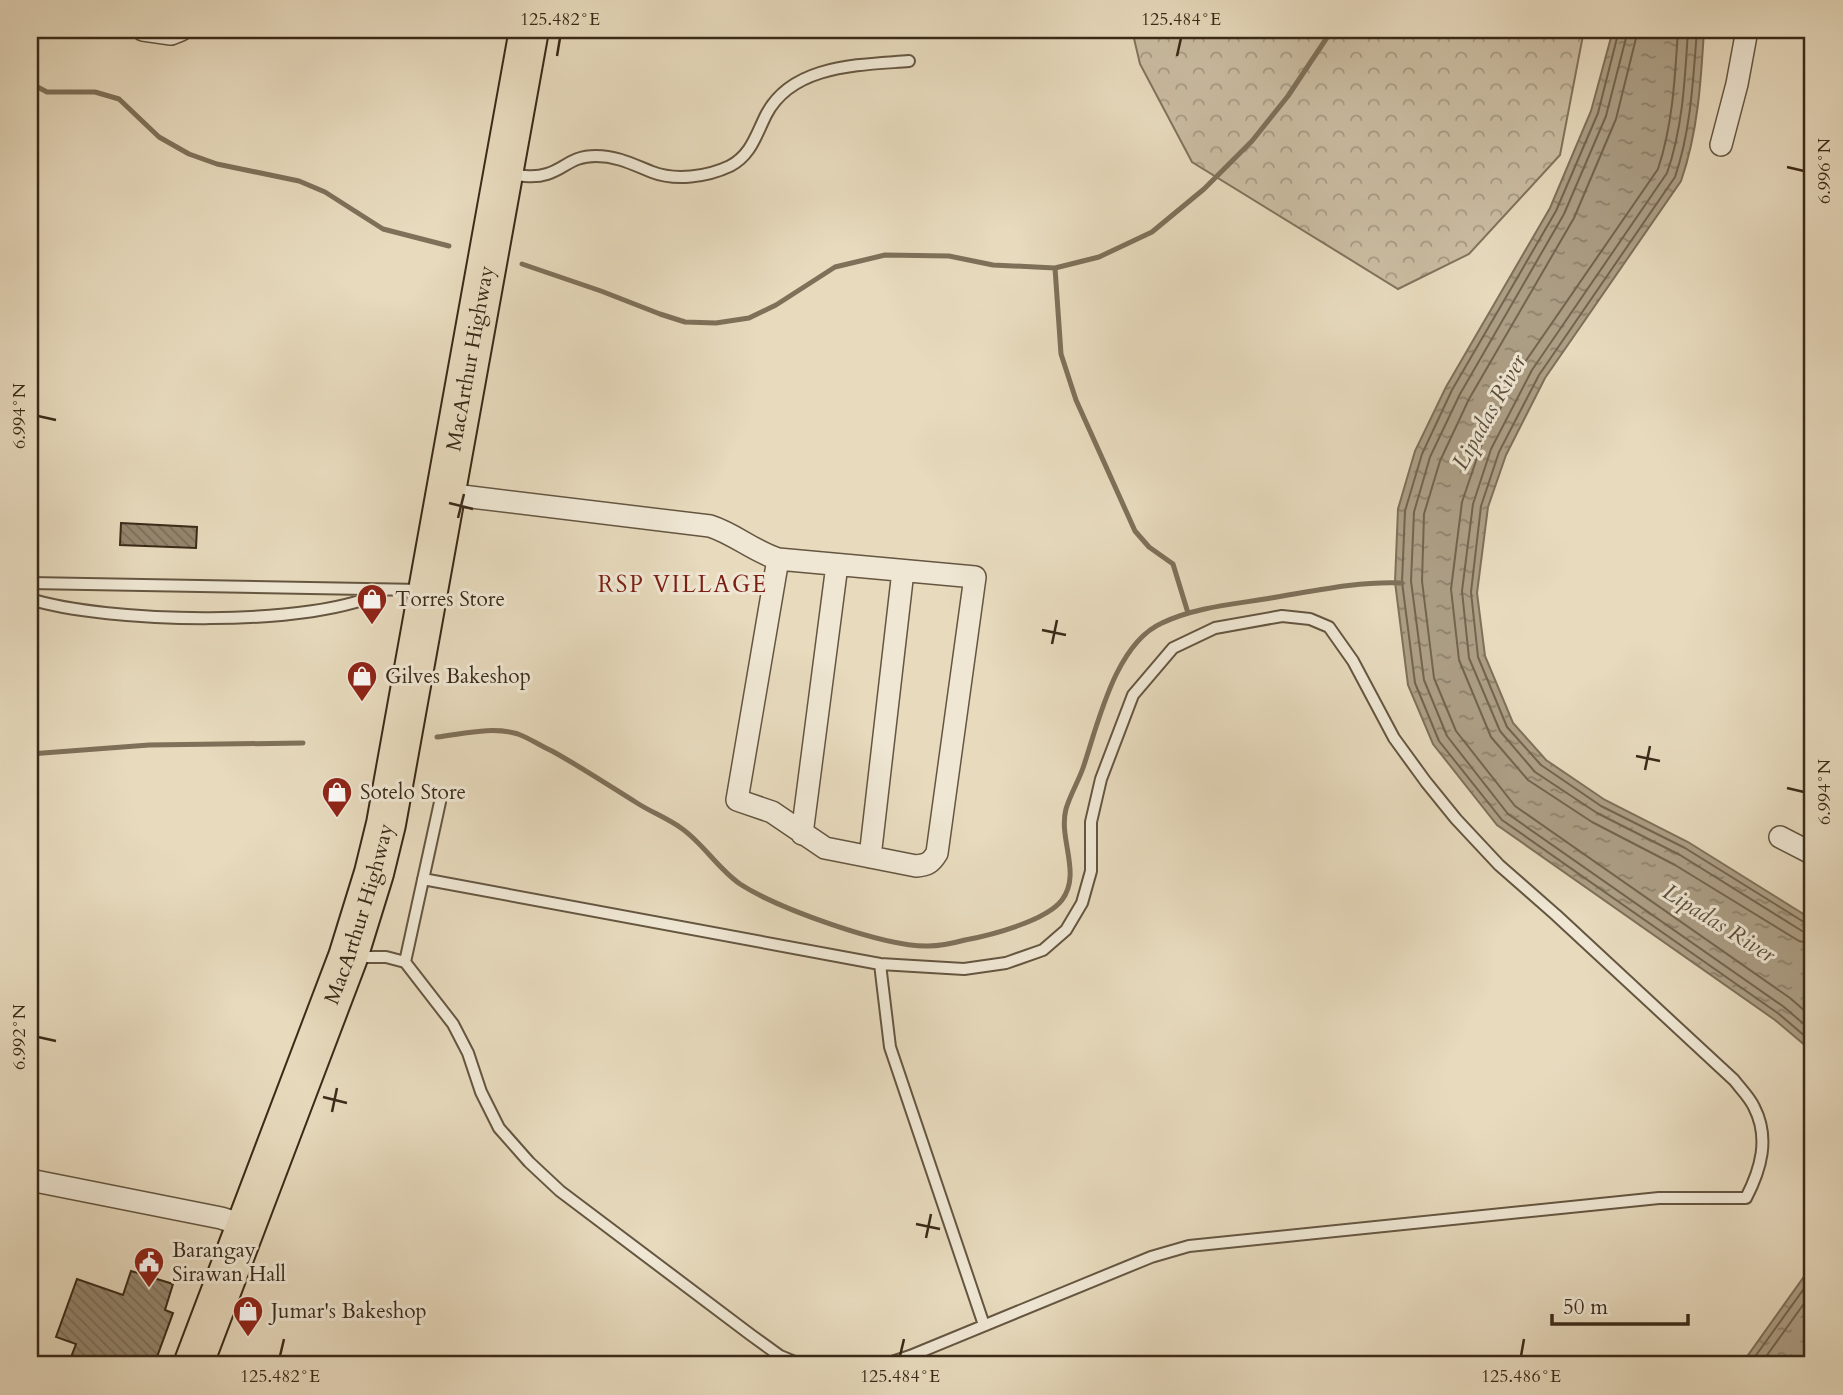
<svg xmlns="http://www.w3.org/2000/svg" width="1843" height="1395" font-family="Cardo,serif">
  <defs>
    <pattern id="forest-crowns" width="20" height="18" patternUnits="userSpaceOnUse" patternTransform="scale(1.75)"><rect width="20" height="18" fill="#cabca1"/><path d="M2 6a3 3 0 1 1 6 0M12 15a3 3 0 1 1 6 0" fill="none" stroke="#a59982"/></pattern>
    <pattern id="water-ripples" width="26" height="14" patternUnits="userSpaceOnUse" patternTransform="scale(1.75)"><rect width="26" height="14" fill="#ac9e85"/><path d="M2 4q2-2 4 0t4 0M15 11q2-2 4 0t4 0" fill="none" stroke="#8d816c"/></pattern>
    <pattern id="building-back-hatch" width="6" height="6" patternUnits="userSpaceOnUse" patternTransform="scale(1.75)"><rect width="6" height="6" fill="#94866e"/><path d="M-1 5l2 2M0 0l6 6M5-1l2 2" fill="none" stroke="#7a6e59"/></pattern>
  </defs>
  <rect width="100%" height="100%" fill="#e7dabd"/>
  <filter id="stains"><feTurbulence type="fractalNoise" baseFrequency=".00286" numOctaves="4"/><feColorMatrix values="0 0 0 0 .2 0 0 0 0 .09 0 0 0 0 .02 0 0 0 .5 -.17"/></filter>
  <radialGradient id="worn" r=".72"><stop offset=".6" stop-color="#630" stop-opacity="0"/><stop offset="1" stop-color="#630" stop-opacity=".3"/></radialGradient>
  <path fill="url(#forest-crowns)" stroke="#82735c" stroke-width="2" d="M 1132,30 L 1584,30 L 1560,155 L 1469,254 L 1398,289 L 1192,162 L 1140,64 Z"/>
  <path fill="url(#water-ripples)" stroke="#7e7059" stroke-width="2" d="M 1613,30 L 1704,30 C 1701,81 1698,132 1681,181 L 1545,378 L 1506,455 L 1488,507 L 1477,593 L 1485,656 L 1513,723 L 1546,760 L 1605,800 L 1688,842 L 1813,920 L 1813,1052 L 1775,1020 L 1497,825 L 1433,744 L 1408,685 L 1395,582 L 1398,509 L 1415,451 L 1446,387 L 1550,208 L 1591,111 Z
    M 1813,1264 L 1813,1365 L 1741,1365 Z"/>
  <g fill="none" stroke-linecap="round" stroke-linejoin="round">
    <path stroke="#73644e" stroke-width="2" d="M 1619,30 L 1598,113 L 1556,211 L 1452,390 L 1422,454 L 1405,511 L 1402,582 L 1415,683 L 1439,741 L 1502,820 L 1779,1014 L 1813,1043
      M 1628,30 L 1606,116 L 1564,214 L 1460,394 L 1430,457 L 1414,512 L 1411,581 L 1424,680 L 1447,736 L 1508,814 L 1784,1007 L 1813,1032
      M 1638,30 L 1616,119 L 1574,218 L 1469,399 L 1440,461 L 1424,514 L 1422,581 L 1434,678 L 1456,731 L 1515,806 L 1790,998 L 1813,1018
      M 1678,30 C 1675,76 1673,124 1658,169 L 1523,365 L 1481,446 L 1462,502 L 1451,589 L 1459,660 L 1491,737 L 1528,780 L 1592,822 L 1675,865 L 1799,941 L 1813,944
      M 1688,30 C 1685,78 1683,127 1667,173 L 1532,370 L 1491,449 L 1473,504 L 1462,591 L 1469,658 L 1500,731 L 1535,772 L 1597,813 L 1680,855 L 1802,931 L 1813,934
      M 1697,30 C 1693,80 1691,130 1675,177 L 1539,375 L 1499,452 L 1481,506 L 1471,592 L 1478,657 L 1507,727 L 1541,765 L 1601,806 L 1685,848 L 1807,924 L 1813,925
      M 1749,1365 L 1813,1276
      M 1760,1365 L 1813,1291"/>
    <path stroke="#7e7059" stroke-width="5" d="M 30,83 L 47,92 L 95,92 L 119,99 L 159,137 L 189,154 L 217,164 L 299,181 L 325,192 L 383,229 L 449,246
      M 522,264 L 601,291 L 660,314 L 685,322 L 716,323 L 749,318 L 776,305 L 835,267 L 885,255 L 949,256 L 993,265 L 1055,268 L 1099,257 L 1152,232 L 1204,189 L 1252,141 L 1288,96 L 1332,30
      M 1055,268 L 1061,354 L 1076,400 L 1135,531 L 1149,547 L 1173,564 L 1188,613
      M 437,737 C 463,734 492,726 518,734 C 529,738 541,746 552,751 C 581,767 608,785 637,803 C 651,812 667,818 681,828 C 703,843 717,868 740,884 C 777,908 884,947 928,946 C 940,946 954,943 965,940 C 991,935 1046,921 1062,900 C 1082,873 1058,839 1066,809 C 1070,795 1078,782 1083,768 C 1098,724 1115,644 1162,623 C 1195,607 1236,604 1271,598 C 1314,591 1358,581 1402,583
      M 30,754 L 149,745 L 303,743"/>
  </g>
  <path fill="url(#building-back-hatch)" stroke="#3a2a18" stroke-width="2" d="M 121,523 L 197,527 L 196,548 L 120,545 Z
    M 131,1271 L 173,1284 L 165,1310 L 173,1313 L 154,1365 L 68,1365 L 76,1344 L 56,1337 L 77,1279 L 123,1295 Z"/>
  <g fill="none" stroke-linecap="round" stroke-linejoin="round">
    <g stroke="#655641" stroke-width="14">
      <path id="lane" d="M 609,30 L 612,30
        M 510,174 C 522,176 535,178 547,174 C 566,168 571,156 596,156 C 617,156 632,164 652,172 C 675,181 707,177 730,166 C 751,155 756,135 766,115 C 792,64 860,65 909,61
        M 30,583 L 422,590
        M 30,599 C 105,623 317,629 386,590
        M 423,879 L 880,964 L 964,969 L 1006,963 L 1043,950 L 1066,930 L 1082,903 L 1091,871 L 1091,822 L 1101,779 L 1133,695 L 1173,648 L 1215,628 L 1282,616 L 1310,619 L 1329,627 L 1353,661 L 1394,738 L 1426,782 L 1456,819 L 1499,865 L 1556,915 L 1734,1080 C 1741,1089 1750,1098 1754,1107 C 1770,1138 1761,1169 1746,1198 L 1659,1198 L 1189,1246 L 1151,1257 L 910,1356 L 883,1365
        M 354,957 L 386,957 L 405,962 L 453,1024 L 468,1053 L 481,1092 L 499,1128 L 529,1162 L 560,1191 L 751,1335 L 780,1356 L 802,1365
        M 405,962 L 440,802
        M 880,964 L 890,1047 L 984,1325"/>
    </g>
    <g stroke="#655641" stroke-width="24">
      <path id="street" d="M 143,30 L 171,34 L 181,30
        M 1721,145 L 1737,84 L 1747,30
        M 446,494 L 710,526 C 735,534 753,551 778,559 L 975,577 L 937,853 C 931,863 927,865 916,866 L 825,848 L 772,812 L 737,800 L 778,559
        M 802,834 L 837,565
        M 1780,837 L 1813,854
        M 870,857 L 903,571
        M 30,1180 L 221,1218 L 246,1226"/>
    </g>
    <g stroke="#3a2a18" stroke-width="42">
      <g id="highway">
        <path id="s1" d="M 193,1365 L 348,957 L 374,873 L 386,824 L 529,30"/>
      </g>
    </g>
    <use href="#lane" stroke="#efe7d4" stroke-width="10"/>
    <use href="#street" stroke="#efe7d4" stroke-width="21"/>
    <use href="#highway" stroke="#e7dabd" stroke-width="38"/>
  </g>
  <path fill="none" stroke="#3a2a18" stroke-width="2.5" d="M 557,56 L 560,38M 1177,56 L 1181,38M 1787,167 L 1804,171M 38,416 L 56,420M 449,503 L 473,509M 458,518 L 464,494M 1042,630 L 1066,635M 1052,644 L 1057,620M 1636,756 L 1660,761M 1645,770 L 1650,746M 1787,788 L 1804,792M 38,1037 L 56,1041M 323,1097 L 347,1103M 332,1112 L 337,1088M 916,1224 L 940,1229M 926,1238 L 931,1214M 280,1356 L 284,1339M 900,1356 L 904,1339M 1521,1356 L 1524,1339"/>
  <defs>
    <g id="shop-pin" transform="scale(1.575)"><path d="M0 17L-7.5 6A9.5 9.5 0 1 1 7.5 6Z" fill="#8f2418" stroke="#efe7d4"/><path d="M-5-2.5h2.3a2.7 3.5 0 0 1 5.4 0H5L5.5 6h-11ZM-1.5-2.5h3a1.5 2.3 0 0 0-3 0Z" fill="#fff"/></g>
    <g id="civic-pin" transform="scale(1.575)"><path d="M0 17L-7.5 6A9.5 9.5 0 1 1 7.5 6Z" fill="#8f2418" stroke="#efe7d4"/><path d="M-.6-6.5H3V-4.5H.6V-3L4-1V1h2V6H-6V1h2V-1L-.6-3ZM-1.2 2.5V6h2.4V2.5Z" fill="#fff"/></g>
  </defs>
  <g fill-rule="evenodd">
    <use href="#shop-pin" x="372" y="599"/>
    <use href="#shop-pin" x="362" y="676"/>
    <use href="#shop-pin" x="337" y="792"/>
    <use href="#civic-pin" x="149" y="1262"/>
    <use href="#shop-pin" x="248" y="1311"/>
  </g>
  <g text-anchor="middle" dominant-baseline="central" stroke-width="6" stroke-linejoin="round" paint-order="stroke">
    <g font-size="21" fill="#3a2a18" stroke="#efe7d4">
      <text stroke="none"><textPath href="#s1" startOffset="1048">MacArthur Highway</textPath></text>
      <text stroke="none"><textPath href="#s1" startOffset="481">MacArthur Highway</textPath></text>
    </g>
    <g font-size="21" fill="#3a2a18" stroke="#efe7d4" text-anchor="start">
      <text x="395" y="599">Torres Store</text>
      <text x="385" y="676">Gilves Bakeshop</text>
      <text x="360" y="792">Sotelo Store</text>
      <text x="172" y="1250">Barangay<tspan x="172" dy="24">Sirawan Hall</tspan></text>
      <text x="271" y="1311">Jumar's Bakeshop</text>
    </g>
    <g font-size="23" font-style="italic" fill="#5c4d39" stroke="#efe7d4">
      <text transform="translate(1489 412) rotate(-61)">Lipadas River</text>
      <text transform="translate(1719 923) rotate(32)">Lipadas River</text>
    </g>
    <g font-size="23" letter-spacing="2" fill="#7a1f14" stroke="#efe7d4">
      <text x="683" y="584">RSP VILLAGE</text>
    </g>
  </g>
  <rect width="1843" height="1395" fill="none" stroke="#e7dabd" stroke-width="77"/>
  <path d="M1552 1314v10h136v-10" fill="none" stroke="#3a2a18" stroke-width="3.5"/>
  <text x="1563" y="1314" font-size="21" fill="#3a2a18" stroke="#efe7d4" stroke-width="5" paint-order="stroke">50 m</text>
  <rect x="38" y="38" width="1766" height="1318" fill="none" stroke="#3a2a18" stroke-width="2.5"/>
  <g font-size="18" text-anchor="middle" fill="#3a2a18">
    <text x="560" y="25">125.482°E</text>
    <text x="1181" y="25">125.484°E</text>
    <text transform="translate(1824 171) rotate(-90)" y="6">6.996°N</text>
    <text transform="translate(19 416) rotate(-90)" y="6">6.994°N</text>
    <text transform="translate(1824 792) rotate(-90)" y="6">6.994°N</text>
    <text transform="translate(19 1037) rotate(-90)" y="6">6.992°N</text>
    <text x="280" y="1382">125.482°E</text>
    <text x="900" y="1382">125.484°E</text>
    <text x="1521" y="1382">125.486°E</text>
  </g>
  <rect width="100%" height="100%" filter="url(#stains)"/>
  <rect width="100%" height="100%" fill="url(#worn)"/>
</svg>
